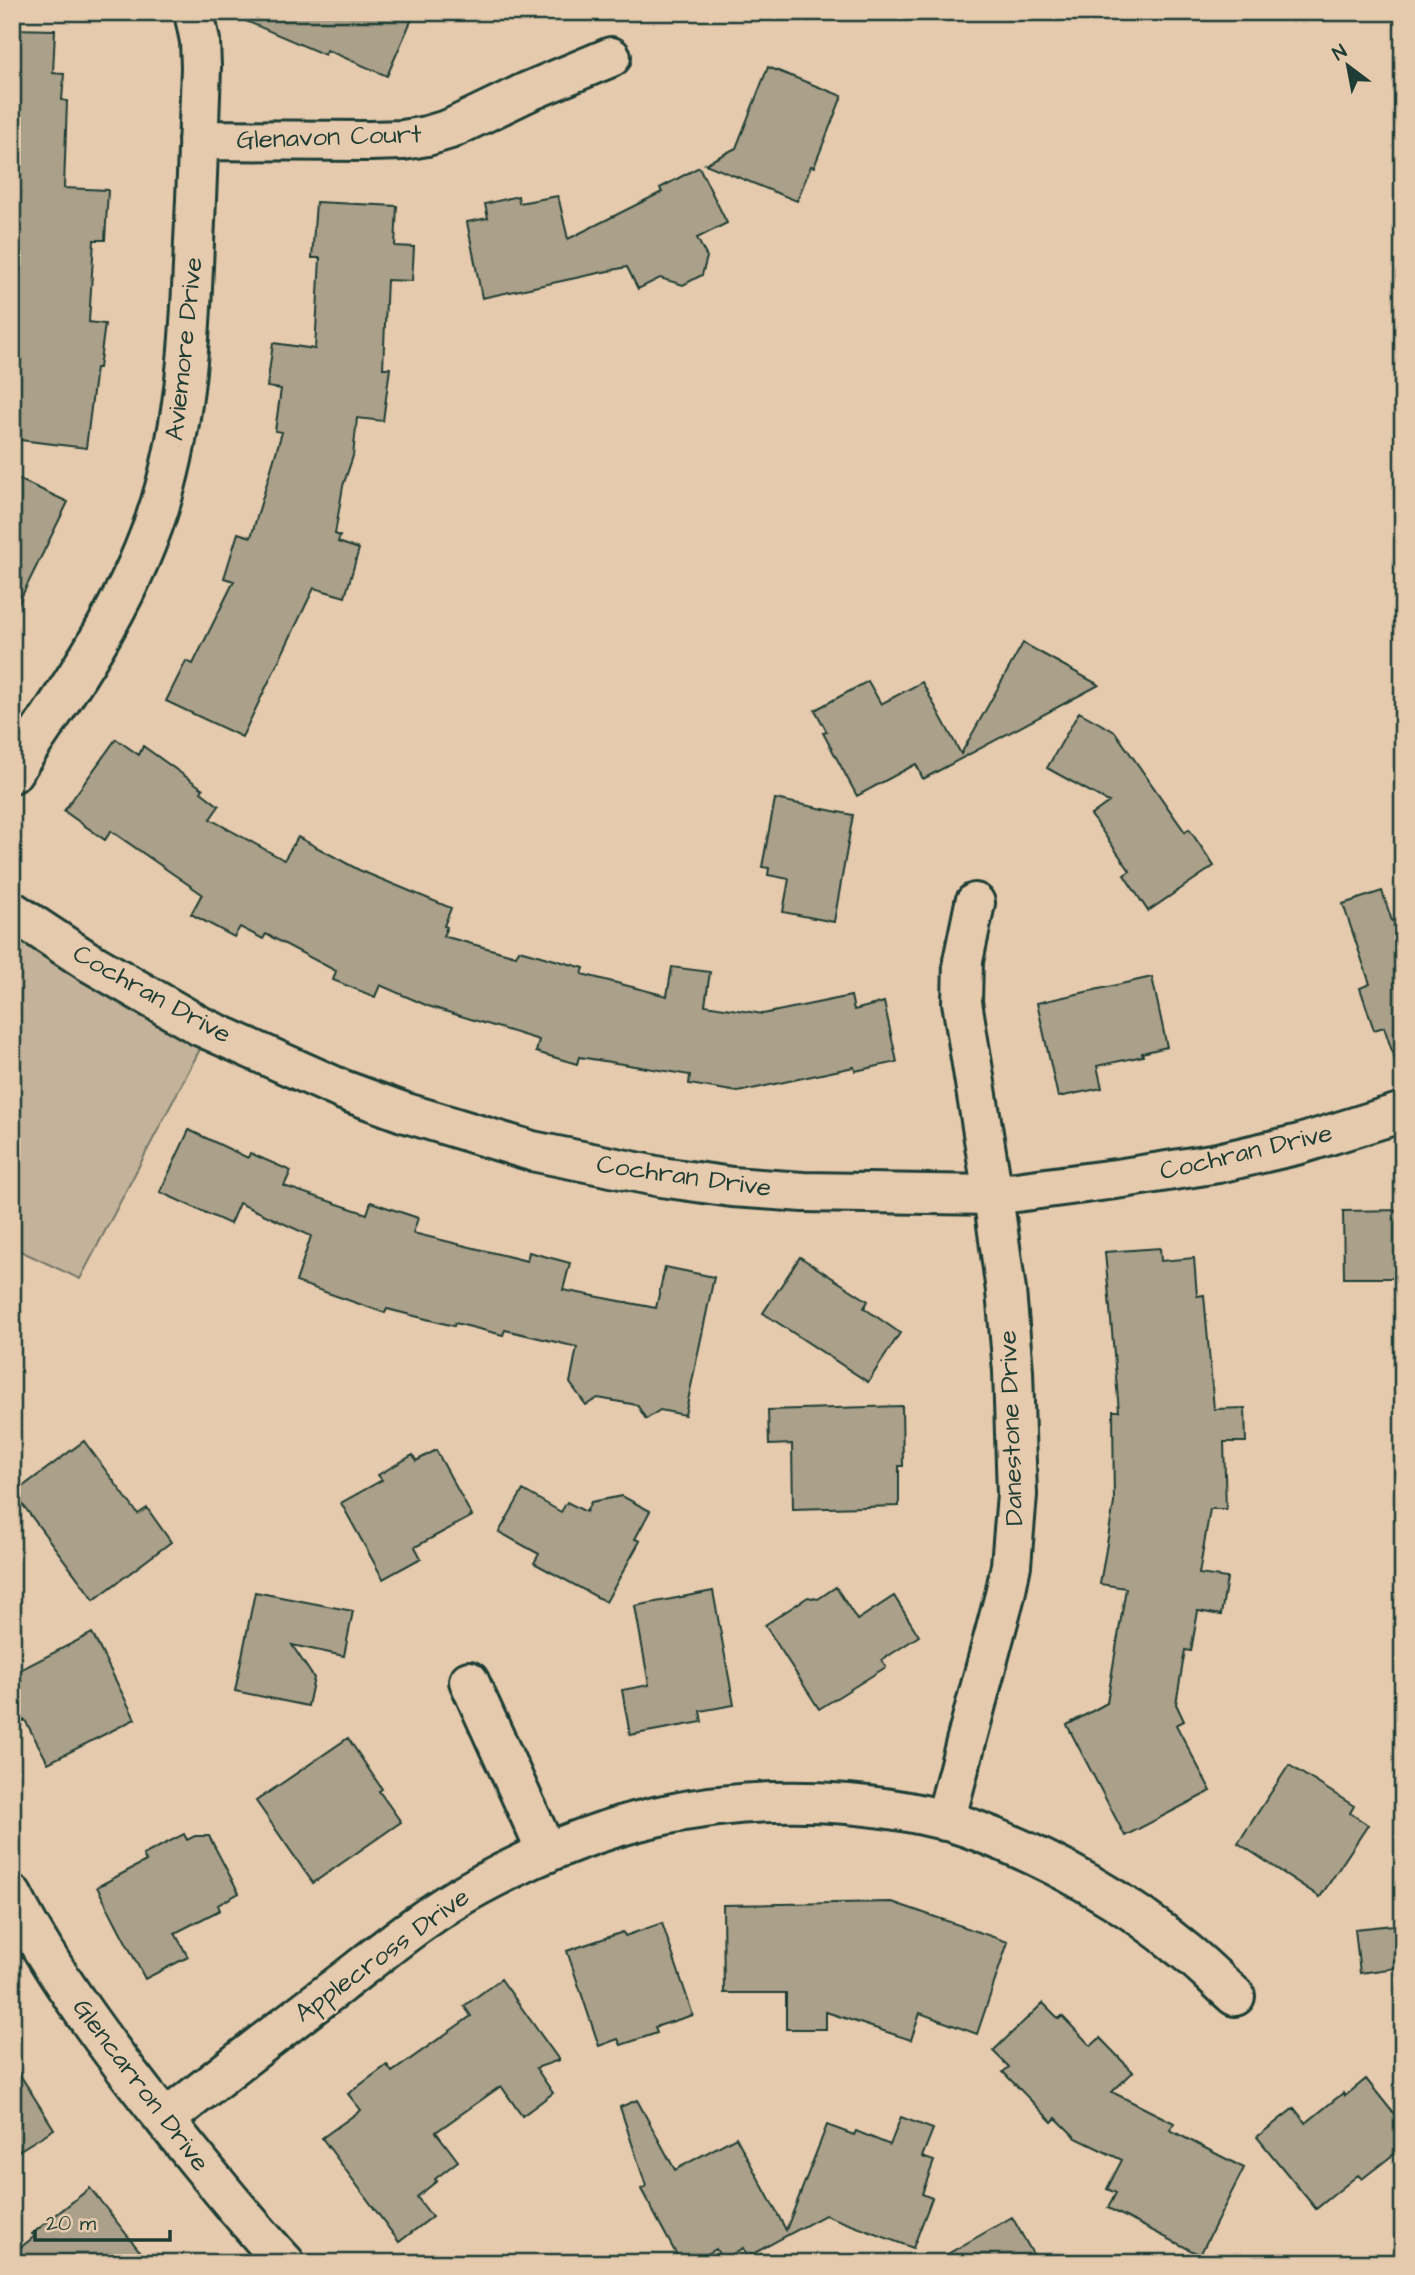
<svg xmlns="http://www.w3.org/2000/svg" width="1415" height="2275" font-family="'Architects Daughter',sans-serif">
  <rect width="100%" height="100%" fill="#e5caad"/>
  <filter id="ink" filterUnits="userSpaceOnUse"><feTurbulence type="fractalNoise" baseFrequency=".0143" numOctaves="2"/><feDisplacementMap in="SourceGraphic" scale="14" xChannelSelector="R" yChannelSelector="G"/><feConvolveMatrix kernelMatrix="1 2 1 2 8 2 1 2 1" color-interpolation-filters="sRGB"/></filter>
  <g filter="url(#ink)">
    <path fill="#c4b29a" stroke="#727867" stroke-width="2" d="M 12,911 L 210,1030 L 80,1279 L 12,1247 Z"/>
    <path fill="#aba08a" stroke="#1f3d34" stroke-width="2" d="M 225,12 L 415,12 L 387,76 L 327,50 L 325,55 Z
      M 12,29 L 55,30 L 53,73 L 64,74 L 62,100 L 67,101 L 64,188 L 108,190 L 105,240 L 94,240 L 89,322 L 105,324 L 99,368 L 96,368 L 86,448 L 12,439 L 12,337 L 19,282 L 13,282 L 15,256 L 12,256 Z
      M 768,67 L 842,96 L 814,167 L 811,166 L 797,201 L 705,164 L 736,148 Z
      M 699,167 L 727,223 L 697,238 L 707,257 L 702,275 L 683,285 L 660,278 L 638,289 L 627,267 L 482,298 L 467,222 L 488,218 L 485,204 L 518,196 L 519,203 L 558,196 L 568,239 L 662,192 L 660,188 Z
      M 316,202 L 397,206 L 395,246 L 414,247 L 412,281 L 387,280 L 383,368 L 390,368 L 383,421 L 357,418 L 353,456 L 343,486 L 335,534 L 340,536 L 338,542 L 359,549 L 345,597 L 314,588 L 242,737 L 166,701 L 186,661 L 193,664 L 234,581 L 224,578 L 238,533 L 251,537 L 282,432 L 275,431 L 281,389 L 267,387 L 273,343 L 315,349 L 320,258 L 312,258 Z
      M 12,476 L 68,502 L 12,616 Z
      M 1023,643 L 1099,685 L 923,779 L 916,764 L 857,796 L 823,733 L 827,732 L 815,710 L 868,681 L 881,704 L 922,682 L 961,754 Z
      M 1079,712 L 1115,732 L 1185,832 L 1189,829 L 1214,866 L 1148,911 L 1124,875 L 1130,871 L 1091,815 L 1109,802 L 1047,768 Z
      M 116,739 L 139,755 L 143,746 L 203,789 L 201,792 L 219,806 L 210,819 L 284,860 L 298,837 L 359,870 L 451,908 L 444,926 L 447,927 L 443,936 L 516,956 L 519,950 L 584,968 L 582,974 L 667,996 L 672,967 L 710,972 L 705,1005 L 763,1014 L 851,996 L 854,1010 L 884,1002 L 897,1062 L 855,1071 L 854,1067 L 738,1092 L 689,1084 L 690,1075 L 579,1057 L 577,1064 L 536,1052 L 539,1040 L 428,1006 L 380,985 L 375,997 L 333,980 L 336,971 L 266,934 L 263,939 L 240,927 L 234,937 L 191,914 L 202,894 L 111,831 L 105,840 L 64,811 Z
      M 775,799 L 853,815 L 834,922 L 783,912 L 789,879 L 768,875 L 769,868 L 762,867 Z
      M 1382,891 L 1392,921 L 1403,917 L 1403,1062 L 1396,1063 L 1384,1027 L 1374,1030 L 1360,988 L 1370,984 L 1343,904 Z
      M 1152,977 L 1167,1047 L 1142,1053 L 1143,1056 L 1097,1066 L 1102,1088 L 1058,1097 L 1037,1003 Z
      M 189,1130 L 248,1158 L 250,1153 L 291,1171 L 284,1186 L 367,1214 L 371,1202 L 418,1218 L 413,1233 L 527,1261 L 529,1252 L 570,1263 L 563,1290 L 656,1308 L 665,1267 L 714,1277 L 685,1415 L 660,1410 L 646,1419 L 637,1405 L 598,1398 L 586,1405 L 570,1383 L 577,1347 L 505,1330 L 503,1335 L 455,1323 L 454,1326 L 387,1309 L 385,1313 L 296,1282 L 311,1236 L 239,1203 L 230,1224 L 160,1192 Z
      M 1403,1210 L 1403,1278 L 1344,1278 L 1343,1211 Z
      M 1160,1248 L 1161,1261 L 1194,1258 L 1197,1296 L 1204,1295 L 1214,1409 L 1245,1408 L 1246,1442 L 1224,1442 L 1226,1509 L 1210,1509 L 1199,1574 L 1227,1578 L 1221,1615 L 1198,1611 L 1191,1651 L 1185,1650 L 1176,1704 L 1184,1721 L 1176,1725 L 1211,1791 L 1125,1836 L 1067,1725 L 1107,1703 L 1126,1588 L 1100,1584 L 1114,1503 L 1113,1411 L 1119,1411 L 1105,1252 Z
      M 800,1257 L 868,1301 L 864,1308 L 900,1333 L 868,1382 L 763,1313 Z
      M 902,1406 L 903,1466 L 899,1466 L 899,1506 L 793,1509 L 792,1444 L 769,1445 L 768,1410 Z
      M 84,1441 L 138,1514 L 147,1508 L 171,1542 L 94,1600 L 14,1493 Z
      M 436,1450 L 472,1516 L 415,1547 L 421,1558 L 383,1579 L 341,1503 L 382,1480 L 378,1475 L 413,1455 L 416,1461 Z
      M 523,1490 L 561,1512 L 567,1502 L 586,1512 L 591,1502 L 622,1496 L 650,1511 L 635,1539 L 640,1541 L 606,1602 L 534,1563 L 539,1554 L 499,1532 Z
      M 836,1587 L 857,1620 L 894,1596 L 919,1636 L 882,1660 L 886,1667 L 819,1709 L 765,1625 L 808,1597 L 818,1599 Z
      M 713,1591 L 734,1705 L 700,1711 L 702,1722 L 630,1735 L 622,1690 L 649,1685 L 635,1606 Z
      M 255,1592 L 353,1611 L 344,1656 L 292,1645 L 314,1678 L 308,1706 L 235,1691 Z
      M 92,1633 L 135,1719 L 48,1763 L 25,1720 L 12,1726 L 12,1674 Z
      M 348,1738 L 382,1789 L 379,1791 L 401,1822 L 313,1883 L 256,1801 Z
      M 1289,1765 L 1354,1806 L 1350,1813 L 1368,1825 L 1320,1897 L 1238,1843 Z
      M 184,1834 L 187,1840 L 195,1836 L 209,1836 L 239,1893 L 218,1905 L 220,1910 L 175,1933 L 188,1957 L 145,1979 L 97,1887 L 146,1861 L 143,1855 Z
      M 892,1902 L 1008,1942 L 977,2034 L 920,2013 L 911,2040 L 826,2012 L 826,2029 L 786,2029 L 786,1993 L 724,1993 L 723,1905 Z
      M 662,1923 L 693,2015 L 655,2027 L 657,2033 L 621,2045 L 618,2039 L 599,2046 L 567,1951 L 623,1932 L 625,1936 Z
      M 1403,1924 L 1403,1967 L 1360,1973 L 1355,1929 Z
      M 501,1979 L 559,2060 L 536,2068 L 553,2093 L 522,2116 L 501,2086 L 436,2132 L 458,2161 L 435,2179 L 437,2181 L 417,2197 L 432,2217 L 399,2242 L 322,2138 L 361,2110 L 348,2094 L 387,2065 L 392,2072 L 471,2016 L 464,2006 Z
      M 1043,2003 L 1059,2019 L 1062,2016 L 1091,2046 L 1100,2038 L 1133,2072 L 1112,2092 L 1174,2123 L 1170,2130 L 1244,2168 L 1200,2255 L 1108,2208 L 1116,2193 L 1107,2189 L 1122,2160 L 1076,2138 L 1056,2118 L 1052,2122 L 1003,2072 L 1009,2067 L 993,2051 Z
      M 12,2062 L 54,2129 L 12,2155 Z
      M 1366,2079 L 1403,2125 L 1403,2147 L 1362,2179 L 1358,2175 L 1316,2209 L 1257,2137 L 1294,2108 L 1306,2123 L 1343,2093 L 1345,2096 Z
      M 637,2100 L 675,2170 L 736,2137 L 786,2230 L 827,2125 L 854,2135 L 856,2131 L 890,2145 L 901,2117 L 933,2129 L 922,2157 L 934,2161 L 922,2194 L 932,2198 L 913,2248 L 825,2215 L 747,2257 L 743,2248 L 722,2260 L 716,2249 L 691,2263 L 681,2263 L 641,2189 L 646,2186 L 620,2107 Z
      M 90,2188 L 149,2263 L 12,2263 L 12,2254 L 35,2236 L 32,2234 Z
      M 1012,2217 L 1038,2263 L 932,2263 Z"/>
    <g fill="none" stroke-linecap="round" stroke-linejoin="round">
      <g stroke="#1f3d34" stroke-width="44">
        <path id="minor" d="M 198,140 L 370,141 L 403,140 L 427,136 L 450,129 L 527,92 L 611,57
          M 12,773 C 74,682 138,591 166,484 C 187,405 191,323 194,242 C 197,184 199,125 201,67 L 200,41 L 194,12
          M 12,911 L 86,960 L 200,1026 L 343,1090 L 403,1112 L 532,1151 L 661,1177 L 732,1187 L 803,1192 L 993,1195 L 1123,1178 L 1218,1163 L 1300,1144 L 1403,1112
          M 469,1681 L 547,1853
          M 945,1821 L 1005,1595 L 1011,1565 L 1017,1495 L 1013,1371 L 1006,1291 L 993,1195 L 962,1002 L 963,961 L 975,903
          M 12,1895 C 54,1977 111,2052 168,2124 C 206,2171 244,2219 285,2263
          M 165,2120 C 222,2074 281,2029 339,1985 C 384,1950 428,1913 478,1886 C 597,1821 713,1793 848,1804 C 893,1808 938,1815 980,1832 C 1052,1860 1126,1901 1185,1951 C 1203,1965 1218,1981 1235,1996"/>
      </g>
      <use href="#minor" stroke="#e5caad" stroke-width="38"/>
    </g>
  </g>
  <g text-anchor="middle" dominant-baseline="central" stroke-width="5" stroke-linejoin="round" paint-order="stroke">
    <g font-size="26" fill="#1f3d34" stroke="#e5caad">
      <text transform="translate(329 137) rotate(-2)">Glenavon Court</text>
      <text transform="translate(184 349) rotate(-84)">Aviemore Drive</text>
      <text transform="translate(152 994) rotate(29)">Cochran Drive</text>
      <text transform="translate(1246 1152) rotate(-13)">Cochran Drive</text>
      <text transform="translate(684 1176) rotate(8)">Cochran Drive</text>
      <text transform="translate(1011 1428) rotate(-92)">Danestone Drive</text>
      <text transform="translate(382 1955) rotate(-36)">Applecross Drive</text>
      <text transform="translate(141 2085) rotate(53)">Glencarron Drive</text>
    </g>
  </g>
  <rect width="1415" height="2275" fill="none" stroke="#e5caad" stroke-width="42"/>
  <rect x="21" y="21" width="1373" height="2233" fill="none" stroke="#1f3d34" stroke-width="2.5" filter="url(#ink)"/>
  <g transform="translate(1348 66) rotate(328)" stroke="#e5caad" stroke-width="5" paint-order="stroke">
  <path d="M0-5L12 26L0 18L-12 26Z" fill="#1f3d34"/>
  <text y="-10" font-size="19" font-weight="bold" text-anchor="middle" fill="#1f3d34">N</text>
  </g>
  <path d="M35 2230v10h135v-10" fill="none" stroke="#1f3d34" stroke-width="3.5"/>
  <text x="46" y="2230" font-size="21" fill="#1f3d34" stroke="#e5caad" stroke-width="5" paint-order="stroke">20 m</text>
</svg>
